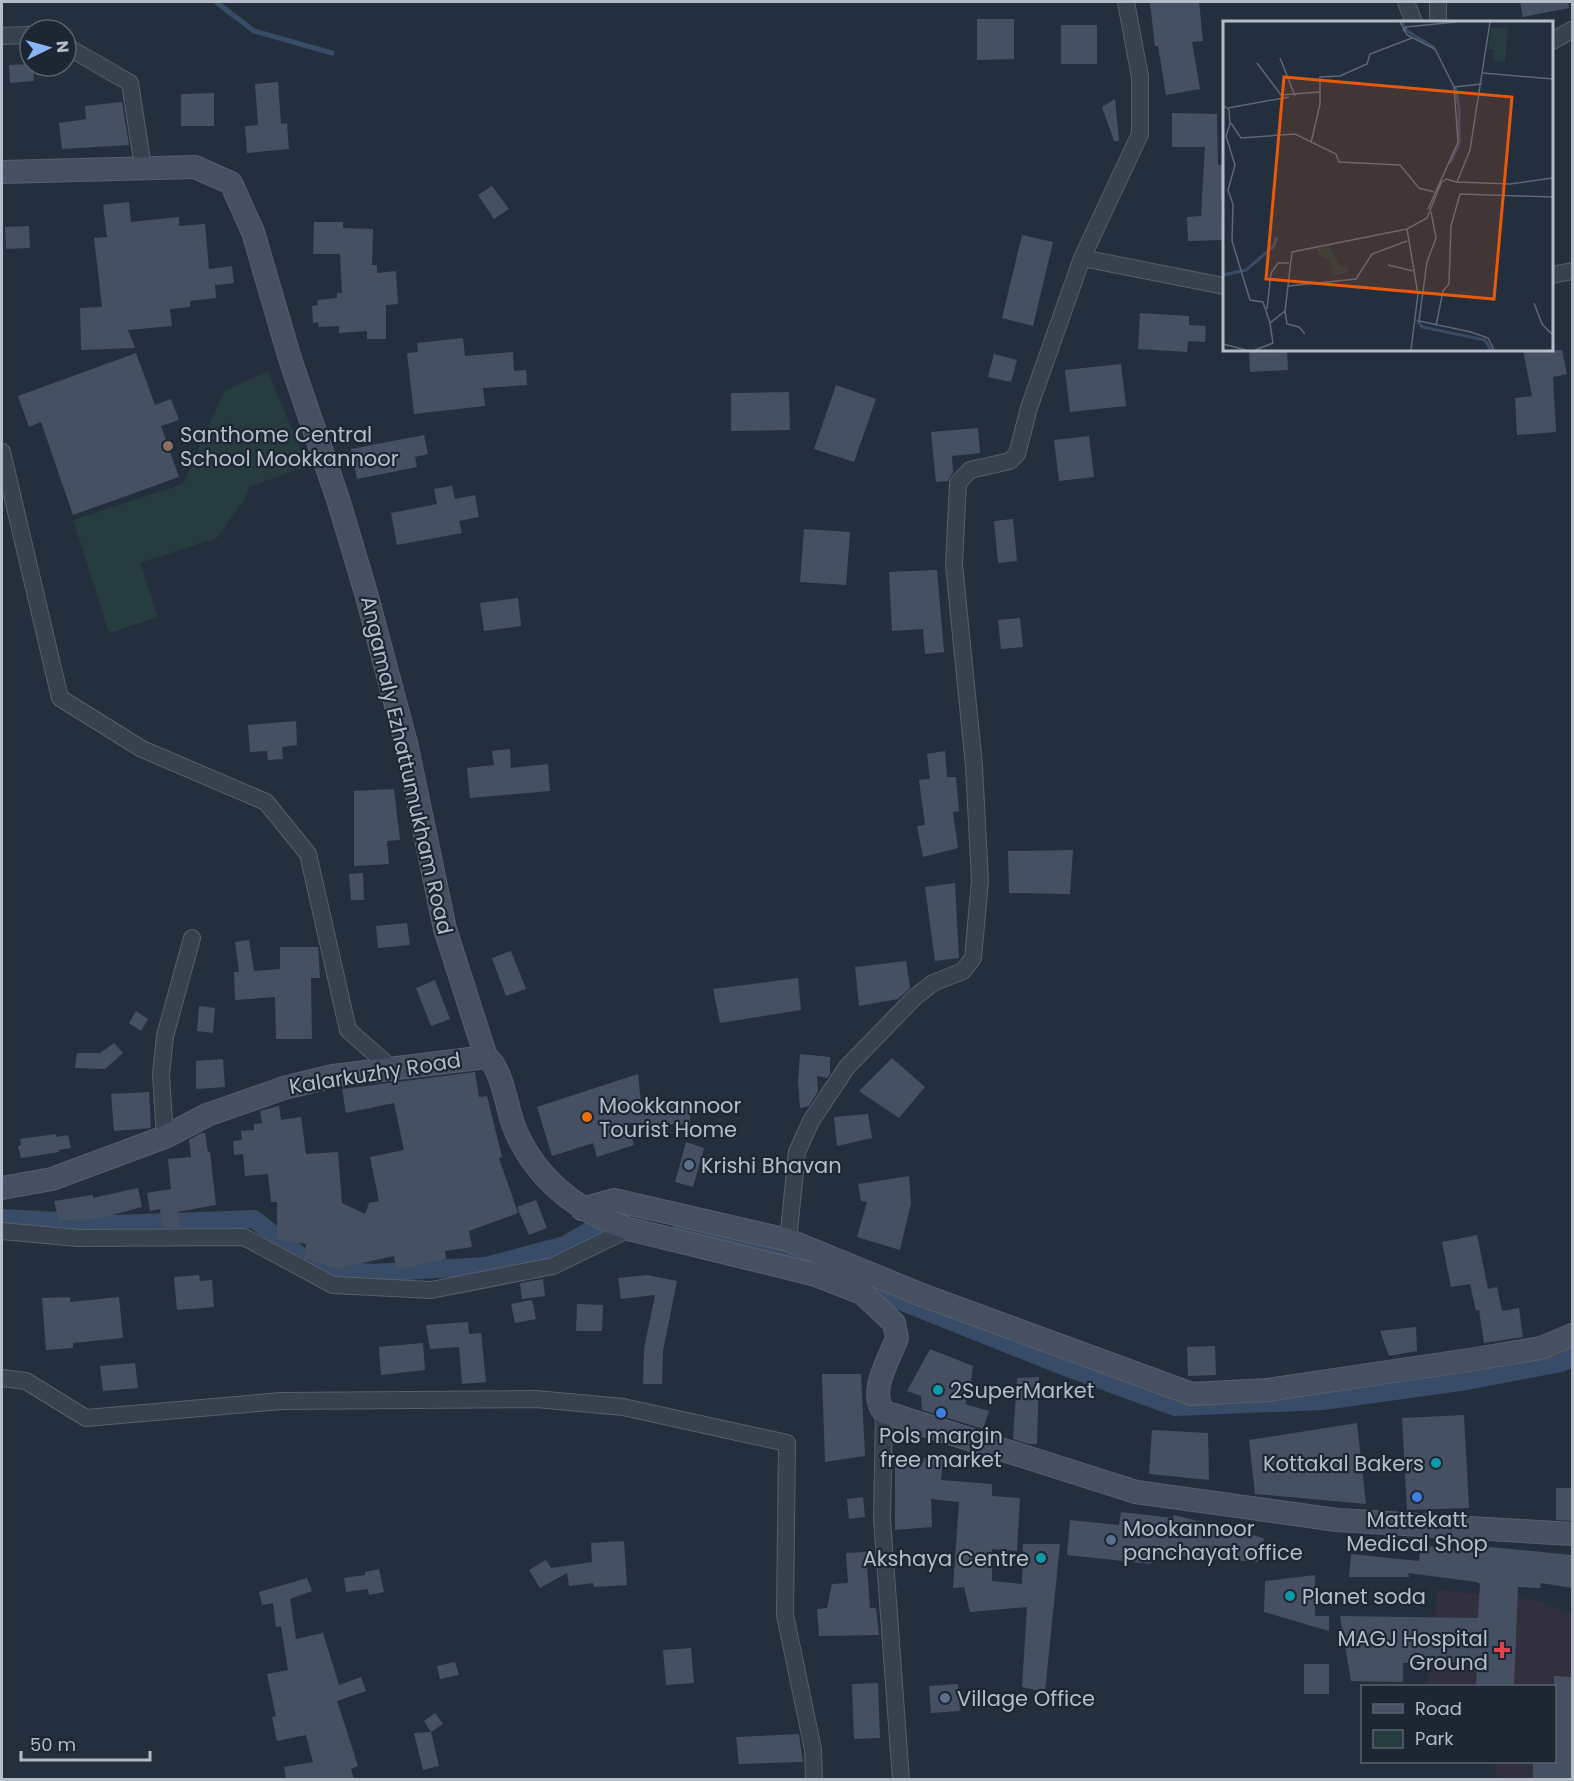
<svg xmlns="http://www.w3.org/2000/svg" width="1574" height="1781" font-family="Poppins,sans-serif">
  <rect width="100%" height="100%" fill="#242f3e"/>
  <path fill="#32303f" d="M 1438,1590 L 1534,1600 L 1572,1614 L 1572,1779 L 1497,1779 L 1494,1762 L 1554,1762 L 1554,1686 L 1426,1686 Z"/>
  <path fill="#263c3f" d="M 268,371 L 307,466 L 249,487 L 245,498 L 217,538 L 140,563 L 158,617 L 109,633 L 73,520 L 183,484 L 224,391 Z"/>
  <g fill="none" stroke-linecap="round" stroke-linejoin="round">
    <path stroke="#394c67" stroke-width="5" d="M 216,2 L 254,31 L 332,53"/>
    <path stroke="#394c67" stroke-width="18" d="M 2,1218 L 116,1224 L 254,1219 L 316,1268 L 373,1273 L 486,1266 L 565,1245 L 604,1222
      M 682,1227 L 774,1250 L 816,1267
      M 855,1283 L 1060,1365 L 1175,1407 L 1323,1401 L 1467,1381 L 1561,1363 L 1572,1357"/>
  </g>
  <path fill="#455162" d="M 1199,2 L 1203,41 L 1192,42 L 1200,89 L 1166,95 L 1158,46 L 1155,46 L 1150,3 Z
    M 1520,2 L 1568,2 L 1569,8 L 1523,17 Z
    M 977,19 L 1014,19 L 1014,59 L 977,60 Z
    M 1061,25 L 1097,25 L 1097,64 L 1061,64 Z
    M 30,64 L 33,66 L 34,81 L 10,83 L 9,65 Z
    M 278,82 L 281,124 L 287,123 L 289,149 L 247,153 L 245,126 L 258,125 L 255,84 Z
    M 214,93 L 214,126 L 181,126 L 181,94 Z
    M 1115,99 L 1119,141 L 1114,141 L 1102,107 Z
    M 122,102 L 129,145 L 62,149 L 59,123 L 86,119 L 85,106 Z
    M 1172,113 L 1217,114 L 1218,165 L 1224,165 L 1224,200 L 1221,200 L 1222,240 L 1188,241 L 1187,217 L 1201,216 L 1205,147 L 1172,147 Z
    M 492,186 L 509,209 L 494,219 L 478,195 Z
    M 129,202 L 131,222 L 179,217 L 179,226 L 205,224 L 209,269 L 232,266 L 234,283 L 215,285 L 216,298 L 190,301 L 190,307 L 170,309 L 172,326 L 128,330 L 135,348 L 81,350 L 80,308 L 102,307 L 94,238 L 107,237 L 103,205 Z
    M 314,222 L 343,222 L 343,228 L 373,229 L 372,265 L 377,265 L 377,273 L 396,271 L 398,304 L 386,305 L 386,339 L 367,339 L 367,331 L 339,333 L 339,326 L 319,327 L 318,322 L 313,323 L 312,306 L 318,305 L 317,300 L 337,298 L 337,293 L 342,293 L 340,254 L 313,254 Z
    M 29,226 L 30,248 L 6,249 L 5,227 Z
    M 1022,235 L 1053,242 L 1033,326 L 1002,318 Z
    M 1140,313 L 1189,316 L 1189,325 L 1206,326 L 1205,342 L 1188,341 L 1187,352 L 1138,349 Z
    M 463,338 L 465,356 L 513,352 L 514,371 L 526,370 L 527,385 L 483,388 L 485,406 L 414,414 L 407,353 L 418,352 L 417,343 Z
    M 1249,350 L 1287,350 L 1288,370 L 1250,372 Z
    M 1523,350 L 1562,350 L 1567,374 L 1553,377 L 1556,432 L 1517,435 L 1515,398 L 1532,396 Z
    M 136,353 L 155,405 L 171,399 L 179,420 L 161,426 L 179,477 L 73,515 L 41,422 L 29,427 L 18,396 Z
    M 994,354 L 1017,360 L 1011,382 L 988,377 Z
    M 1121,364 L 1126,406 L 1070,412 L 1065,370 Z
    M 836,385 L 876,399 L 854,462 L 814,449 Z
    M 789,392 L 790,430 L 731,431 L 731,393 Z
    M 978,428 L 980,453 L 952,456 L 953,472 L 948,481 L 936,482 L 931,432 Z
    M 424,435 L 428,454 L 415,457 L 417,467 L 357,479 L 351,449 Z
    M 1089,436 L 1094,477 L 1059,481 L 1054,440 Z
    M 452,486 L 455,499 L 475,495 L 479,517 L 459,521 L 462,533 L 397,545 L 391,513 L 437,504 L 434,489 Z
    M 1013,519 L 1017,561 L 998,563 L 994,521 Z
    M 804,529 L 850,532 L 846,585 L 800,582 Z
    M 937,570 L 944,652 L 925,654 L 923,629 L 892,631 L 889,572 Z
    M 518,598 L 521,626 L 484,631 L 480,603 Z
    M 1020,618 L 1023,647 L 1001,649 L 998,620 Z
    M 296,721 L 297,745 L 282,747 L 283,759 L 268,760 L 267,751 L 250,752 L 248,725 Z
    M 510,749 L 511,768 L 548,764 L 550,791 L 470,798 L 467,768 L 494,765 L 492,751 Z
    M 945,751 L 947,777 L 956,777 L 959,811 L 953,812 L 958,848 L 923,857 L 917,826 L 925,825 L 919,780 L 930,779 L 927,754 Z
    M 394,789 L 400,840 L 387,841 L 389,864 L 354,866 L 354,791 Z
    M 1073,850 L 1070,894 L 1009,893 L 1008,851 Z
    M 363,873 L 364,900 L 351,900 L 349,874 Z
    M 955,883 L 959,958 L 935,961 L 925,887 Z
    M 407,923 L 410,945 L 378,948 L 376,926 Z
    M 249,940 L 254,971 L 280,969 L 280,947 L 318,947 L 320,978 L 311,978 L 312,1039 L 276,1039 L 275,997 L 235,1000 L 234,972 L 239,972 L 235,942 Z
    M 511,951 L 526,989 L 506,996 L 492,958 Z
    M 906,961 L 910,988 L 898,999 L 859,1006 L 855,967 Z
    M 798,978 L 801,1010 L 720,1023 L 713,989 Z
    M 435,980 L 450,1019 L 431,1026 L 416,988 Z
    M 199,1006 L 215,1008 L 213,1033 L 197,1031 Z
    M 136,1011 L 148,1019 L 141,1031 L 129,1023 Z
    M 114,1043 L 123,1053 L 105,1069 L 75,1068 L 77,1053 L 100,1053 Z
    M 800,1054 L 830,1057 L 830,1074 L 827,1078 L 817,1076 L 818,1091 L 809,1106 L 800,1108 L 798,1081 Z
    M 892,1058 L 925,1087 L 899,1118 L 859,1091 Z
    M 223,1059 L 225,1087 L 196,1089 L 196,1061 Z
    M 475,1072 L 479,1097 L 487,1096 L 502,1157 L 499,1158 L 518,1213 L 469,1231 L 472,1247 L 445,1251 L 446,1259 L 396,1270 L 394,1256 L 344,1267 L 343,1270 L 304,1258 L 306,1244 L 277,1239 L 277,1202 L 271,1202 L 268,1174 L 245,1176 L 243,1154 L 234,1155 L 233,1141 L 242,1140 L 241,1131 L 254,1130 L 254,1124 L 262,1123 L 260,1111 L 279,1106 L 281,1120 L 301,1117 L 306,1154 L 338,1152 L 342,1203 L 365,1214 L 369,1203 L 379,1201 L 370,1157 L 404,1150 L 394,1103 L 346,1113 L 342,1089 Z
    M 638,1074 L 641,1103 L 690,1105 L 690,1125 L 627,1123 L 634,1145 L 597,1157 L 593,1143 L 552,1156 L 537,1107 Z
    M 149,1092 L 151,1128 L 114,1131 L 111,1094 Z
    M 868,1114 L 872,1138 L 837,1146 L 834,1117 Z
    M 201,1133 L 205,1133 L 208,1152 L 210,1152 L 216,1205 L 177,1212 L 181,1227 L 162,1227 L 160,1209 L 150,1211 L 147,1193 L 171,1189 L 168,1159 L 191,1157 L 189,1140 Z
    M 56,1134 L 56,1137 L 68,1135 L 71,1148 L 58,1150 L 59,1152 L 21,1158 L 18,1146 L 21,1145 L 20,1139 Z
    M 686,1142 L 704,1148 L 693,1187 L 675,1182 Z
    M 909,1176 L 911,1203 L 900,1250 L 857,1237 L 867,1202 L 861,1201 L 858,1184 Z
    M 138,1188 L 142,1207 L 97,1219 L 59,1220 L 54,1201 L 93,1195 L 93,1198 Z
    M 536,1200 L 547,1228 L 529,1235 L 517,1207 Z
    M 1477,1235 L 1488,1289 L 1497,1287 L 1502,1311 L 1519,1308 L 1523,1337 L 1484,1343 L 1479,1310 L 1476,1311 L 1470,1284 L 1451,1287 L 1442,1242 Z
    M 199,1275 L 200,1281 L 212,1280 L 214,1307 L 177,1310 L 174,1277 Z
    M 647,1275 L 677,1281 L 663,1351 L 662,1384 L 643,1384 L 644,1349 L 655,1295 L 621,1299 L 618,1278 Z
    M 543,1279 L 545,1296 L 522,1299 L 520,1283 Z
    M 70,1297 L 70,1302 L 119,1297 L 123,1338 L 73,1343 L 73,1348 L 46,1350 L 42,1298 Z
    M 532,1300 L 536,1319 L 515,1323 L 511,1304 Z
    M 577,1304 L 603,1305 L 602,1331 L 576,1331 Z
    M 468,1322 L 469,1334 L 481,1333 L 486,1382 L 462,1384 L 459,1347 L 430,1349 L 426,1325 Z
    M 1416,1327 L 1417,1351 L 1389,1356 L 1380,1331 Z
    M 423,1343 L 425,1370 L 381,1375 L 379,1347 Z
    M 1215,1346 L 1216,1375 L 1188,1376 L 1187,1347 Z
    M 930,1349 L 973,1366 L 970,1389 L 965,1404 L 989,1411 L 983,1429 L 922,1410 L 921,1396 L 907,1391 Z
    M 135,1363 L 138,1388 L 103,1391 L 100,1366 Z
    M 822,1374 L 861,1374 L 865,1456 L 825,1462 Z
    M 1039,1377 L 1037,1444 L 1029,1444 L 1013,1439 L 1017,1378 Z
    M 1464,1415 L 1469,1508 L 1407,1510 L 1402,1418 Z
    M 1357,1423 L 1366,1504 L 1255,1494 L 1249,1440 Z
    M 1152,1430 L 1208,1433 L 1209,1480 L 1149,1474 Z
    M 924,1458 L 943,1460 L 941,1480 L 992,1484 L 992,1496 L 1020,1498 L 1017,1551 L 992,1549 L 992,1581 L 1022,1584 L 1023,1544 L 1060,1544 L 1045,1692 L 1022,1687 L 1027,1607 L 970,1612 L 964,1587 L 953,1588 L 959,1502 L 931,1499 L 932,1527 L 895,1530 L 895,1462 L 923,1463 Z
    M 1556,1488 L 1572,1488 L 1572,1521 L 1556,1520 Z
    M 863,1497 L 865,1517 L 849,1519 L 847,1499 Z
    M 1121,1512 L 1173,1518 L 1174,1515 L 1264,1538 L 1259,1562 L 1152,1554 L 1151,1564 L 1067,1555 L 1070,1520 L 1119,1525 Z
    M 624,1541 L 627,1585 L 594,1587 L 593,1583 L 569,1586 L 567,1573 L 540,1588 L 529,1570 L 546,1560 L 551,1568 L 592,1562 L 591,1543 Z
    M 1421,1545 L 1479,1553 L 1480,1546 L 1572,1555 L 1572,1588 L 1541,1583 L 1540,1588 L 1518,1587 L 1514,1686 L 1476,1686 L 1477,1662 L 1403,1663 L 1403,1682 L 1351,1681 L 1340,1616 L 1478,1618 L 1480,1584 L 1477,1582 L 1408,1573 L 1409,1577 L 1349,1577 L 1351,1554 L 1419,1561 Z
    M 866,1552 L 870,1608 L 876,1608 L 879,1635 L 819,1636 L 817,1609 L 827,1608 L 832,1584 L 848,1583 L 846,1553 Z
    M 379,1569 L 384,1592 L 369,1595 L 368,1589 L 346,1592 L 344,1578 L 365,1575 L 365,1572 Z
    M 1315,1575 L 1315,1616 L 1329,1616 L 1329,1631 L 1264,1612 L 1265,1581 Z
    M 307,1578 L 312,1591 L 290,1599 L 296,1639 L 323,1633 L 339,1685 L 361,1677 L 366,1691 L 337,1701 L 358,1766 L 351,1769 L 354,1779 L 286,1779 L 284,1767 L 313,1762 L 306,1735 L 277,1741 L 272,1717 L 276,1716 L 267,1674 L 288,1670 L 281,1626 L 276,1627 L 273,1603 L 262,1605 L 259,1592 Z
    M 691,1648 L 694,1683 L 666,1685 L 663,1650 Z
    M 455,1662 L 459,1675 L 440,1679 L 437,1666 Z
    M 1304,1664 L 1329,1664 L 1329,1694 L 1304,1694 Z
    M 1554,1676 L 1572,1677 L 1572,1779 L 1533,1779 L 1533,1761 L 1554,1761 Z
    M 878,1683 L 880,1738 L 854,1739 L 852,1684 Z
    M 958,1684 L 960,1711 L 931,1713 L 929,1686 Z
    M 435,1713 L 443,1724 L 431,1732 L 424,1721 Z
    M 431,1732 L 439,1766 L 423,1770 L 414,1733 Z
    M 799,1734 L 803,1762 L 739,1764 L 736,1737 Z"/>
  <g fill="none" stroke-linecap="round" stroke-linejoin="round">
    <g stroke="#565f6c" stroke-width="18">
      <path id="street" d="M 1406,2 L 1414,22
        M 1438,22 L 1438,2
        M 2,36 L 30,35
        M 1552,41 L 1572,30
        M 66,46 L 130,83 L 143,167
        M 1082,258 L 1224,286
        M 1552,275 L 1572,271
        M 2,452 L 60,698 L 142,749 L 266,802 L 308,854 L 348,1030 L 390,1067
        M 165,1137 L 161,1074 L 165,1036 L 192,938
        M 2,1231 L 78,1238 L 244,1237 L 333,1285 L 431,1290 L 553,1266 L 629,1229
        M 788,1240 L 797,1152 L 811,1121 L 847,1067 L 915,997 L 933,983 L 963,971 L 973,958 L 980,881 L 974,766 L 954,564 L 958,483 L 970,470 L 1010,461 L 1017,454 L 1029,408 L 1082,258 L 1140,134 L 1140,77 L 1126,2
        M 2,1378 L 26,1381 L 86,1418 L 281,1401 L 536,1399 L 623,1407 L 787,1443 L 785,1615 L 813,1749 L 814,1780
        M 884,1412 L 882,1519 L 901,1780"/>
    </g>
    <g stroke="#565f6c" stroke-width="24">
      <path id="secondary" d="M 2,172 L 195,167 L 231,183 L 253,232 L 291,362 L 338,499 L 366,593 L 406,743 L 445,929 L 486,1057
        M 2,1188 L 52,1179 L 165,1137 L 207,1115 L 284,1088 L 333,1076 L 486,1057 C 501,1065 507,1107 513,1124 C 533,1177 577,1212 629,1229 L 816,1275 L 862,1293 L 894,1323 L 897,1338 C 889,1360 868,1392 884,1412 L 1136,1492 L 1337,1520 L 1572,1534
        M 582,1209 L 614,1200 L 788,1240 L 922,1295 L 1192,1394 L 1268,1390 L 1475,1359 L 1541,1348 L 1572,1335"/>
    </g>
    <use href="#street" stroke="#38414e" stroke-width="16"/>
    <use href="#secondary" stroke="#465061" stroke-width="22"/>
  </g>
  <circle fill="#8d6e63" stroke="#1d2633" stroke-width="2" cx="168" cy="446" r="6"/>
  <circle fill="#e8710a" stroke="#1d2633" stroke-width="2" cx="587" cy="1117" r="6"/>
  <g fill="#5c6f8a" stroke="#1d2633" stroke-width="2">
    <circle cx="689" cy="1165" r="6"/>
    <circle cx="1111" cy="1540" r="6"/>
    <circle cx="945" cy="1698" r="6"/>
  </g>
  <g fill="#0f9aa8" stroke="#1d2633" stroke-width="2">
    <circle cx="938" cy="1390" r="6"/>
    <circle cx="1436" cy="1463" r="6"/>
    <circle cx="1041" cy="1558" r="6"/>
    <circle cx="1290" cy="1596" r="6"/>
  </g>
  <g fill="#3f7fe0" stroke="#1d2633" stroke-width="2">
    <circle cx="941" cy="1413" r="6"/>
    <circle cx="1417" cy="1497" r="6"/>
  </g>
  <path fill="#e0444e" stroke="#1d2633" stroke-width="2" d="M1499 1641h6v6h6v6h-6v6h-6v-6h-6v-6h6z"/>
  <g text-anchor="middle" dominant-baseline="central" stroke-width="4.5" stroke-linejoin="round" paint-order="stroke">
    <g font-size="21" fill="#b4bcc9" stroke="#1d2633" text-anchor="start">
      <text x="180" y="434">Santhome Central<tspan x="180" dy="24">School Mookkannoor</tspan></text>
      <text x="599" y="1105">Mookkannoor<tspan x="599" dy="24">Tourist Home</tspan></text>
      <text x="701" y="1165">Krishi Bhavan</text>
      <text x="950" y="1390">2SuperMarket</text>
      <text x="941" y="1435" text-anchor="middle">Pols margin<tspan x="941" dy="24">free market</tspan></text>
      <text x="1424" y="1463" text-anchor="end">Kottakal Bakers</text>
      <text x="1417" y="1519" text-anchor="middle">Mattekatt<tspan x="1417" dy="24">Medical Shop</tspan></text>
      <text x="1123" y="1528">Mookannoor<tspan x="1123" dy="24">panchayat office</tspan></text>
      <text x="1029" y="1558" text-anchor="end">Akshaya Centre</text>
      <text x="1302" y="1596">Planet soda</text>
      <text x="1488" y="1638" text-anchor="end">MAGJ Hospital<tspan x="1488" dy="24">Ground</tspan></text>
      <text x="957" y="1698">Village Office</text>
    </g>
    <g font-size="21" fill="#b4bcc9" stroke="#1d2633">
      <text transform="translate(407 765) rotate(77)">Angamaly Ezhattumukham Road</text>
      <text transform="translate(375 1073) rotate(-9)">Kalarkuzhy Road</text>
    </g>
  </g>
  <g transform="translate(1223 21)">
    <rect width="330" height="330" fill="#242f3e"/>
    <path d="M 268,7 L 285,7 L 282,41 L 270,40 L 271,29 L 265,28 ZM 106,224 L 117,246 L 124,245 L 125,251 L 110,255 L 107,240 L 96,234 L 93,228 Z" fill="#263c3f"/>
    <path fill="none" stroke="#394c67" stroke-width="3" d="M 179,1 L 184,10 L 212,27M 227,142 L 236,123 L 236,86 L 232,65M 0,254 L 23,249 L 50,226 L 54,216M 194,299 L 199,306 L 262,319 L 268,329"/>
    <path fill="none" stroke="#5e6776" stroke-width="1.5" d="M 177,1 L 184,14 L 212,28 L 231,66M 180,10 L 183,6 L 233,1M 57,37 L 72,75M 34,42 L 58,74 L 96,71M 260,52 L 330,58M 0,84 L 6,89 L 7,103 L 3,115 L 12,144 L 5,169 L 10,183 L 9,220 L 27,279 L 40,281 L 47,302M 5,87 L 66,76M 8,102 L 18,117 L 72,113 L 113,133 L 116,141 L 177,144 L 196,167 L 211,171M 88,122 L 97,83 L 97,56 L 117,55 L 144,43 L 147,33 L 189,17M 234,161 L 287,163 L 330,157M 205,188 L 235,121 L 231,66 L 259,63M 208,191 L 213,217 L 204,241 L 196,300 L 248,311 L 265,317 L 271,329M 165,244 L 190,250M 65,265 L 133,258 L 149,233 L 184,220M 311,282 L 319,303 L 330,314M 44,288 L 48,252 L 55,242 L 66,242M 62,290 L 64,303 L 76,306 L 82,313M 213,305 L 220,270 L 226,263 L 228,205 L 237,173 L 330,176M 0,323 L 23,329M 32,329 L 50,322 L 47,302 L 62,290 L 69,231 L 184,208M 188,329 L 195,273 L 184,208 L 204,197 L 218,162 L 223,158 L 234,161 L 247,129 L 267,1"/>
    <path fill="#e8590c" fill-opacity="0.15" stroke="#e8590c" stroke-width="3" d="M 61,56 L 289,76 L 271,278 L 43,258 Z"/>
    <rect width="330" height="330" fill="none" stroke="#b4bcc9" stroke-width="3"/>
  </g>
  <rect width="1574" height="1781" fill="none" stroke="#b4bcc9" stroke-width="6"/>
  <rect x="1361" y="1685" width="195" height="78" fill="#1d2633" stroke="#59626f" stroke-width="1.5"/>
  <rect x="1373" y="1704" width="30" height="9" fill="#465061" stroke="#59626f" stroke-width="1.5"/>
  <text x="1415" y="1715" font-size="18" fill="#b4bcc9">Road</text>
  <rect x="1373" y="1730" width="30" height="18" fill="#263c3f" stroke="#59626f" stroke-width="1.5"/>
  <text x="1415" y="1745" font-size="18" fill="#b4bcc9">Park</text>
  <g transform="translate(48 48) rotate(85)"><circle r="28" fill="#1d2633" stroke="#59626f" stroke-width="1.5"/>
  <path d="M0-4.5L10 22L0 15L-10 22Z" fill="#8ab4f8"/>
  <text y="-9" font-size="16" font-weight="bold" text-anchor="middle" fill="#b4bcc9">N</text>
  </g>
  <path d="M21 1751v9h129v-9" fill="none" stroke="#b4bcc9" stroke-width="3"/>
  <text x="30" y="1751" font-size="18" fill="#b4bcc9" stroke="#1d2633" stroke-width="4.5" paint-order="stroke">50 m</text>
</svg>
